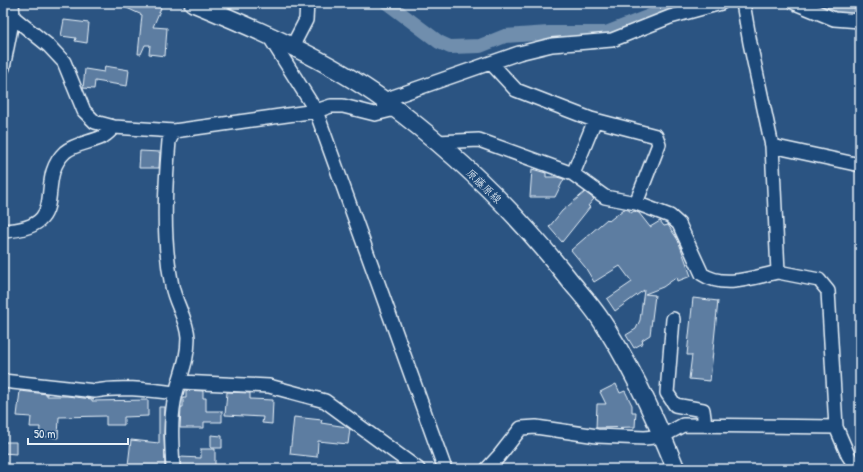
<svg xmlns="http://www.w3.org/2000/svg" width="863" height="472" font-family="'Patrick Hand','Klee One',sans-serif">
  <rect width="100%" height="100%" fill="#2b5482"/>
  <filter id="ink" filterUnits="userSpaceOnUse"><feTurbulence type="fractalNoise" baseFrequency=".025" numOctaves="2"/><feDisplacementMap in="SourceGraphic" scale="8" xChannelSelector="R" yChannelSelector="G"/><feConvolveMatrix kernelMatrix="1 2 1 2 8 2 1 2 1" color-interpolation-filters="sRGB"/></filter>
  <g filter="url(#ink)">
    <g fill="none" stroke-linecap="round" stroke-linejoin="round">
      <path stroke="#708ead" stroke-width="14" d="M 387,3 L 439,42 L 450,47 L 480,46 L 505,36 L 549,33 L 606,33 L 660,12 L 694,3
        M 817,7 L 828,12 L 860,12"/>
    </g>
    <path fill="#5d7da1" stroke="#e8f1f8" d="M 116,3 L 149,3 L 161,8 L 153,27 L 167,28 L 165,56 L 149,54 L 150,45 L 145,45 L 141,54 L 138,54 L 142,15 Z
      M 64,20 L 89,23 L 87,43 L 75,41 L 76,38 L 61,36 Z
      M 105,66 L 129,70 L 127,86 L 95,81 L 94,89 L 83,88 L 85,69 L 104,72 Z
      M 140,151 L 160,152 L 159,168 L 139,168 Z
      M 532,169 L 546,173 L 546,177 L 557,177 L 564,179 L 555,197 L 530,197 Z
      M 585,192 L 594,199 L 588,206 L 590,207 L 562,242 L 549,227 L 562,211 Z
      M 624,209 L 629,210 L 631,213 L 634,211 L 639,213 L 650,227 L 660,221 L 664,226 L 668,225 L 678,240 L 691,276 L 678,281 L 677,277 L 663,287 L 645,294 L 655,295 L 650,335 L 642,340 L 643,343 L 634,348 L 626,335 L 636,329 L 640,320 L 644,290 L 615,311 L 607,299 L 632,282 L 620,266 L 594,282 L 585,267 L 571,250 L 607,219 L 609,221 Z
      M 693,298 L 718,301 L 710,381 L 689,379 L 692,355 L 687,355 Z
      M 616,384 L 620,393 L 625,391 L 632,405 L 632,412 L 636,412 L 635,427 L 596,428 L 597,404 L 606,404 L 600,392 Z
      M 186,390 L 203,391 L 203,398 L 206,398 L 206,411 L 222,411 L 222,422 L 204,422 L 204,428 L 180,428 L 181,407 L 183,407 L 183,398 L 186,398 Z
      M 20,391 L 47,394 L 47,396 L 67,396 L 92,399 L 92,401 L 148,400 L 148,416 L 124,417 L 124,425 L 106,425 L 106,416 L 59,417 L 58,438 L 39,436 L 40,427 L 30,427 L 31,417 L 17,416 Z
      M 227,392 L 250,393 L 250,399 L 273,400 L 272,424 L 262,423 L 263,417 L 225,415 Z
      M 159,407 L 165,407 L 164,435 L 165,469 L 128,465 L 131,440 L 159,443 Z
      M 294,417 L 322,420 L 321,423 L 347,427 L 350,429 L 348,444 L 318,441 L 317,457 L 290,454 Z
      M 211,435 L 222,436 L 222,448 L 211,448 Z
      M 3,442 L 16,442 L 16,454 L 3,453 Z
      M 201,449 L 215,449 L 215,469 L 181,469 L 180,457 L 201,458 Z"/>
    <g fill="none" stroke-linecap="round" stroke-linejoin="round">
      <g stroke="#e8f1f8" stroke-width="16">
        <path id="minor" d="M 743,3 L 750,43 L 772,146 L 778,272 L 819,280 L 828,291 L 836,427 L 848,455 L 857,469
          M 795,3 L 834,19 L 860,21
          M 3,15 L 13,17 L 49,46 L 64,62 L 84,111 L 95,122 L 114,127 L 174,131 L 316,111 L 331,106 L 343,106 L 375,114 L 395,109
          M 269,36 L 316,111 L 445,469
          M 292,47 L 306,20 L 307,3
          M 491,63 L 516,90 L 591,119 L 656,136 L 659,144 L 636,203
          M 3,68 L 13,17 L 12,3
          M 384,100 L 519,53 L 552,45 L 612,40 L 670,17 L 721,3
          M 437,142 L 479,140 L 573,174 L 605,197 L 636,203 L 670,216 L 679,224 L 702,274 C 724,289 754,277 778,272
          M 772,146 L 860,165
          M 573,174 L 595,120
          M 3,231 C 74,228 33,182 65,152 C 74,144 92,142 102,137 C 107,135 111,130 114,127
          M 673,319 L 667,393 L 675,405 L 703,410 L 705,425
          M 3,381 L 95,391 C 121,386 150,390 176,393
          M 180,382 L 269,386 L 325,401 L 418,469
          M 173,469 C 172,447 170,424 174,402 C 178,379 188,363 188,338 C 187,319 175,303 172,286 C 162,238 165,189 169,141 L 174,131
          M 487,469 L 499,456 L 521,428 L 536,427 L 597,436 L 645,438 L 663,436 L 683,425 L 836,427"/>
      </g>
      <g stroke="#e8f1f8" stroke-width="20">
        <path id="major" d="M 193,3 C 259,30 327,59 385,101 C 455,152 518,214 571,282 C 581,294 591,305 599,317 C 631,364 655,417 676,469"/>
      </g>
      <use href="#minor" stroke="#1f4a7a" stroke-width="13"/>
      <use href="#major" stroke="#1f4a7a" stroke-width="17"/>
    </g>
  </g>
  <g text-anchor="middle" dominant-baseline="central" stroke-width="3.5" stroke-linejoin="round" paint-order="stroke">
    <g font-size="11" fill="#e8f1f8" stroke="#1f4a7a">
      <text transform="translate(484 186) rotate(44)">原藤原線</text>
    </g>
  </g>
  <rect width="863" height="472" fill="none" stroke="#1f4a7a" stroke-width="16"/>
  <rect x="8" y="8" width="847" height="456" fill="none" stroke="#e8f1f8" stroke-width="1.5" filter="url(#ink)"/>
  <path d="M28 438v6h100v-6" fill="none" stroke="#e8f1f8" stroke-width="2"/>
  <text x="34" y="438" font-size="12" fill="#e8f1f8" stroke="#1f4a7a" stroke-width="3" paint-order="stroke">50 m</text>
</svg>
